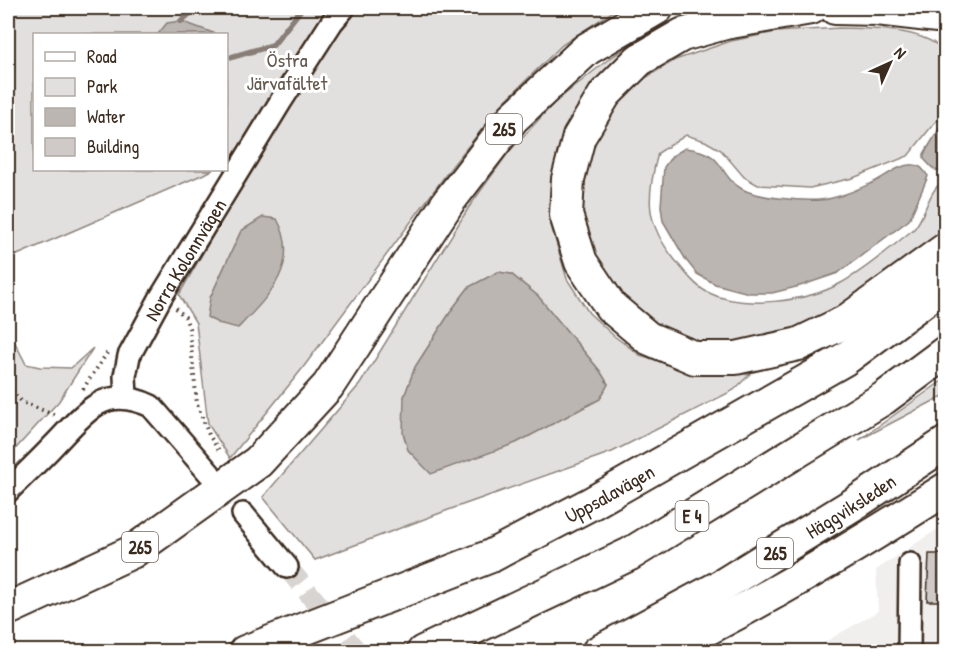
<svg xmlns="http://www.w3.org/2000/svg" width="953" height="659" font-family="'Patrick Hand',sans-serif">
  <rect width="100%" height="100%" fill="#fff"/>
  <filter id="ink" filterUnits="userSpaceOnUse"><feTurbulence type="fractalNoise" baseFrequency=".0167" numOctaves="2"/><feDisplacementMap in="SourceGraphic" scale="12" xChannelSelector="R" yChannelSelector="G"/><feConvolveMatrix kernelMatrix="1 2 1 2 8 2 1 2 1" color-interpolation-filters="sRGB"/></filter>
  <g filter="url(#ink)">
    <path fill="#f1efee" d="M 945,524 L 945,651 L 808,652 L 878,611 L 876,570 Z"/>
    <path fill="#e2e0de" stroke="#8e857e" stroke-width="1.5" fill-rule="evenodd" d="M 8,8 L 618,8 L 562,45 L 504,102 L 453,165 L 302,369 L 230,458 L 208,424 L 196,323 L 179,295 L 262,149 L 227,164 L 226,34 L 34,34 L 34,170 L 213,170 L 8,259 ZM 263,218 L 210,298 L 241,231 Z
      M 696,8 L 737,8 L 604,74 L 575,111 L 556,165 L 550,222 L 567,279 L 589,313 L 614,336 L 640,355 L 692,372 L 750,374 L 734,390 L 612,452 L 451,509 L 315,560 L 263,497 L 360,384 L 469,207 L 508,153 L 554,103 L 610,58 L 647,34 ZM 498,272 L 511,274 L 538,296 L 600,371 L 608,384 L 600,399 L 516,443 L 404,397 L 415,367 L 453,308 L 469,287 Z
      M 839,28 C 870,29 925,27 946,53 L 945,119 L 936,121 L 908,156 L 853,178 L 810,188 L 758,185 L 744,177 L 721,150 L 705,141 L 686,135 L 658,153 C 646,198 645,223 675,260 C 684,271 695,286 707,292 C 742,310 807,302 841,283 C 867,269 891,247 914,229 C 927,214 927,191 945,180 L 945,232 L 833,315 L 774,338 L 719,346 L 683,339 L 654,330 L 623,306 L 590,253 L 579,204 L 583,170 L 595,136 L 609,112 L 635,84 L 675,60 L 731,41 L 776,32 Z
      M 8,329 L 26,364 L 40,367 L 71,368 L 93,348 L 59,401 L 8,457 Z
      M 945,379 L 945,395 L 859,440 L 942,381 Z"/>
    <path fill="#bcb6b3" stroke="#887e77" stroke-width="1.5" d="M 181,21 L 216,34 L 158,34 L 167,23 Z
      M 945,125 L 945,170 C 935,174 931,166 924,159 L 924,154 L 941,126 Z
      M 685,148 C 728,153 715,173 742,189 C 758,198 802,201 820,200 C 837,199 856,190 872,183 C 884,178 900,163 914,165 C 921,165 924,171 928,176 C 927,179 910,218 909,220 L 838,273 L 800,286 L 772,293 L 749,293 L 715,284 L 697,274 L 686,260 L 663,221 L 661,206 L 664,167 L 672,156 Z
      M 263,217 L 277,219 C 302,264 268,297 238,328 L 218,323 L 207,317 L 210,298 L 241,231 Z
      M 498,272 L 511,274 L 538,296 L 600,371 L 608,384 L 600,399 L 516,443 L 431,474 L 408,450 L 403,433 L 404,397 L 415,367 L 453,308 L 469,287 Z"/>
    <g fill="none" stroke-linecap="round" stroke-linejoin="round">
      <path stroke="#887e77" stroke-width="6" d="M 181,21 L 196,8
        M 232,57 L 273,45 L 302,8"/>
    </g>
    <path fill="#cfcac7" stroke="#3b2a1e" stroke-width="1.5" d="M 929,554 L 945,554 L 945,601 L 927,601 Z"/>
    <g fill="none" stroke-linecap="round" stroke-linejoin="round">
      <path stroke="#d8d4d2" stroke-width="21" stroke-dasharray="21 10" stroke-linecap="butt" d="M 287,567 L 357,652"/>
      <g stroke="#3b2a1e" stroke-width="26">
        <g id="minor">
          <path id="s1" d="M 126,398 L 125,376 L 129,356 L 161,297 L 281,101 L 332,22 L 344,8"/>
          <path d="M 8,491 C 23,476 39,461 54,445 C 68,431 81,414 98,404 C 115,394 134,398 151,406 L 210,474"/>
          <path d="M 243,514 L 287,567"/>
          <path d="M 909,652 L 910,564"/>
        </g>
      </g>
      <g stroke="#3b2a1e" stroke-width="36">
        <g id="highway">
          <path d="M 811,8 L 725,23 L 682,35 L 639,60 L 605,94 L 579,137 L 568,179 L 566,215 L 581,262 L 611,307 L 648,338 L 695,358 L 736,358 L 799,344 L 845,322 L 946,249"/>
          <path d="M 835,8 L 877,9 L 946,17"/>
          <path d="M 8,609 L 132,552 L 258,462 L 328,386 L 449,201 L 513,118 L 587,49 L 657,8"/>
          <path id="s2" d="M 245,652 L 491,556 L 592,503 L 845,359 L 946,284"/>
          <path d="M 423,652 L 630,554 L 884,398 L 946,352"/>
          <path id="s3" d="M 598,652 L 721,586 L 857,502 L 946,443"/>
          <path d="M 661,652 C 760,604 853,548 946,489"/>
        </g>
      </g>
      <path stroke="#3b2a1e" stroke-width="4" stroke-dasharray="1.5 4.5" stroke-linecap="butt" d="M 176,308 L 185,317 L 189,328 L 197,404 L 209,435 L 220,452
        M 8,386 L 22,402 L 57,416
        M 83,389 L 107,353"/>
      <use href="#minor" stroke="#fff" stroke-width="21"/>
      <use href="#highway" stroke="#fff" stroke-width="32"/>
    </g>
  </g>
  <g text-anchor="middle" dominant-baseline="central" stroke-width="6" stroke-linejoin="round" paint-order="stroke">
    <g fill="#fff" stroke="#766a62" stroke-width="1.5">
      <rect x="486" y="114" width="36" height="30" rx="4.5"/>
      <rect x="675.5" y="501" width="33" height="30" rx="4.5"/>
      <rect x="122" y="532" width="36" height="30" rx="4.5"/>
      <rect x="757" y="538" width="36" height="30" rx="4.5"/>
    </g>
    <g font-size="18" font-weight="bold" fill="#3b2a1e">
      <text x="504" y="129">265</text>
      <text x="692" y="516">E 4</text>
      <text x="140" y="547">265</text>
      <text x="775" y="553">265</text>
    </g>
    <g font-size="20" fill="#65584e" stroke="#fff">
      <text x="287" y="59">Östra<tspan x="287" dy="23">Järvafältet</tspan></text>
    </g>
    <g font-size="20" fill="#3b2a1e" stroke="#fff">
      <text stroke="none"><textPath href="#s1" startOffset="154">Norra Kolonnvägen</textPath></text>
      <text stroke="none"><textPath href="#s2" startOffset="398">Uppsalavägen</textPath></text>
      <text stroke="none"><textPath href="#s3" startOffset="292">Häggviksleden</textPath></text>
    </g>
  </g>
  <rect width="953" height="659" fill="none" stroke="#fff" stroke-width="30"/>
  <rect x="15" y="15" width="923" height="629" fill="none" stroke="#3b2a1e" stroke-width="2" filter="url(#ink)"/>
  <rect x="33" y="33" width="195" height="138" fill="#ffffff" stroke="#b1aaa5" stroke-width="1.5"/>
  <rect x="45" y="52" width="30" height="9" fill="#ffffff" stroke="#b1aaa5" stroke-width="1.5"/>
  <text x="87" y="63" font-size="18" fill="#3b2a1e">Road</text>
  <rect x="45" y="78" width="30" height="18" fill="#e2e0de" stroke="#b1aaa5" stroke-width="1.5"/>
  <text x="87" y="93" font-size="18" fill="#3b2a1e">Park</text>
  <rect x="45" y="108" width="30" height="18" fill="#bcb6b3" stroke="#b1aaa5" stroke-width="1.5"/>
  <text x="87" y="123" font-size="18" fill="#3b2a1e">Water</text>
  <rect x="45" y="138" width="30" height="18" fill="#cfcac7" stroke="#b1aaa5" stroke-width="1.5"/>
  <text x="87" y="153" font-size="18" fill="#3b2a1e">Building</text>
  <g transform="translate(890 63) rotate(45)" stroke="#ffffff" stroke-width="4.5" paint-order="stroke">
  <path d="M0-4.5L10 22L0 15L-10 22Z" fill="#3b2a1e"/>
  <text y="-9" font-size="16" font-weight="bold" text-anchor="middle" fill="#3b2a1e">N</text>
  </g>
</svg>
